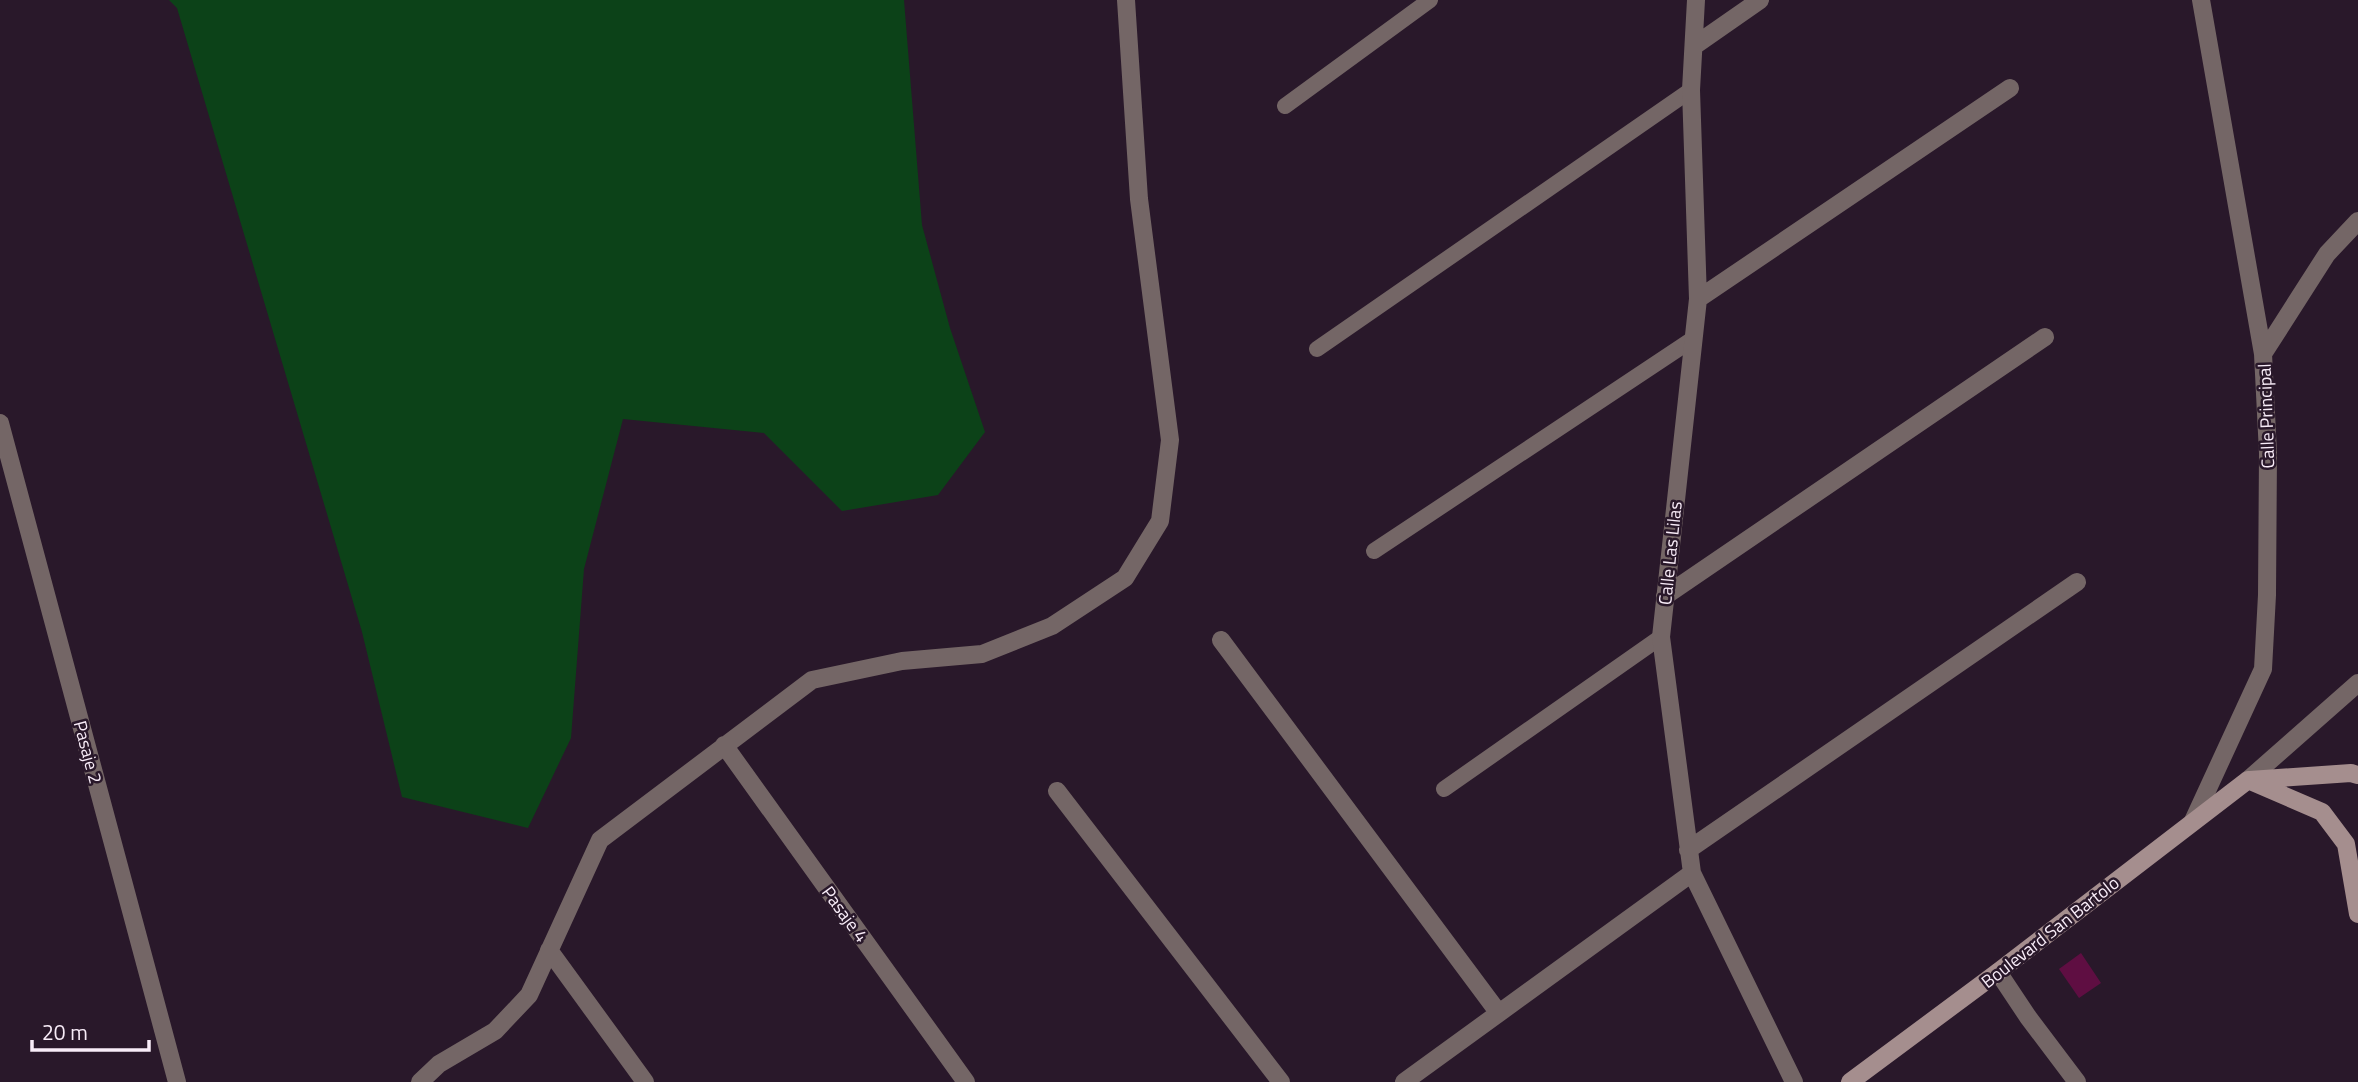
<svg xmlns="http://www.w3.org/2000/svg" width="2358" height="1082" font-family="'Titillium Web',sans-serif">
  <rect width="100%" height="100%" fill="#29182a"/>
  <path fill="#0c4218" d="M 169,0 L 904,0 L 922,225 L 950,328 L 985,432 L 938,495 L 842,511 L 764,433 L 623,419 L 584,569 L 571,738 L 528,828 L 402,797 L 362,632 L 177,8 Z"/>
  <path fill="#5f0e42" d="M 2081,953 L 2101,983 L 2079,998 L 2059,969 Z"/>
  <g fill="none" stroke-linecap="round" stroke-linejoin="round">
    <path stroke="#746666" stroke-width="16" d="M 1285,106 L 1430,0
      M 1317,349 L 1691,90
      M 1374,551 L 1693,339
      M 1444,789 L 1661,637"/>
    <path stroke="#746666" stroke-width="18" d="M 1696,0 L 1691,90 L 1698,299 L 1661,637 L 1692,873 L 1794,1082
      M 1694,46 L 1760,0
      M 1698,299 L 2010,88
      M 2263,354 L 2327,254 L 2358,221
      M 0,423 L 177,1082
      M 1665,596 L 2045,337
      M 1221,640 L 1498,1012
      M 724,745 L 966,1082
      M 2248,780 L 2358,683
      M 1057,791 L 1281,1082
      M 2193,821 L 2263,669 L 2267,595 L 2268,453 L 2263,354 L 2201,0
      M 1688,850 L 2077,582
      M 549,950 L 645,1082
      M 1998,972 L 2028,1017 L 2077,1082
      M 420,1082 L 439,1064 L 495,1031 L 529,995 L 600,840 L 812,680 L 902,661 L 982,654 L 1052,626 L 1125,578 L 1160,521 L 1170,440 L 1139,199 L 1126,0
      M 1404,1082 L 1692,873"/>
    <path stroke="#a58e8e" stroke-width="18" d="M 2248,780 L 2322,812 L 2346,844 L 2358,914
      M 2250,780 L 2351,773 L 2358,775
      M 1850,1082 L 1998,972 L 2248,780"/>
  </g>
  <g text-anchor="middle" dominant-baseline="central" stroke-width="5" stroke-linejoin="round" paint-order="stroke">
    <g font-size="18" fill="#f8ecf8" stroke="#29182a">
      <text transform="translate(2266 416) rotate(-92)">Calle Principal</text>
      <text transform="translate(1670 553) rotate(-84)">Calle Las Lilas</text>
      <text transform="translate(88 752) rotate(75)">Pasaje 2</text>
      <text transform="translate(845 914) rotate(54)">Pasaje 4</text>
      <text transform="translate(2050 932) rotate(-38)">Boulevard San Bartolo</text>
    </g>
  </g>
  <path d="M32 1040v10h117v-10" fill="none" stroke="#f8ecf8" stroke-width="3.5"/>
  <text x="42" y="1040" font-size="21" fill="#f8ecf8" stroke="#29182a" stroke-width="5" paint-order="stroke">20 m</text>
</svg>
